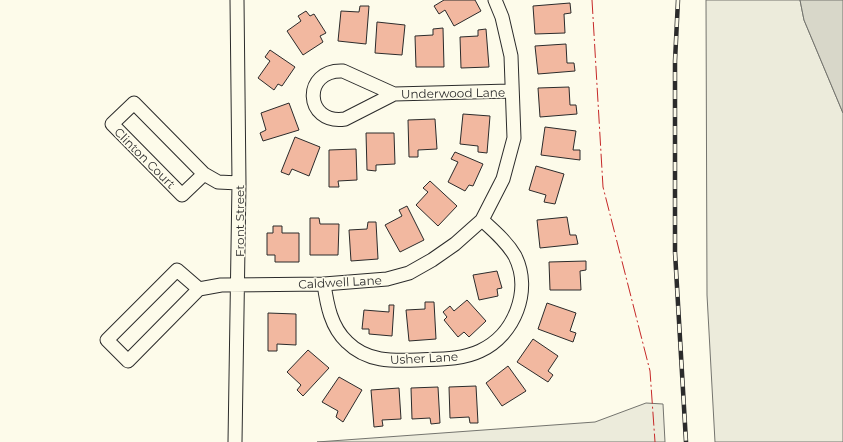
<svg xmlns="http://www.w3.org/2000/svg" width="843" height="442" font-family="Montserrat,sans-serif">
  <rect width="100%" height="100%" fill="#fdfbea"/>
  <path fill="#ecebdb" stroke="#74746e" d="M 706,0 L 800,0 L 804,20 L 843,113 L 843,442 L 715,442 L 707,295 Z
    M 646,403 L 663,404 L 665,442 L 317,442 L 595,422 Z"/>
  <path fill="#d8d7c9" stroke="#74746e" d="M 800,0 L 843,0 L 843,113 L 804,20 Z"/>
  <path fill="#f2b8a0" stroke="#2b2b2b" d="M 444,0 L 475,0 L 481,11 L 454,26 L 445,10 L 439,14 L 434,6 Z
    M 570,3 L 571,13 L 564,14 L 565,33 L 535,34 L 533,6 Z
    M 360,6 L 369,6 L 366,44 L 338,41 L 341,11 L 359,12 Z
    M 306,11 L 310,16 L 314,14 L 326,33 L 320,36 L 323,42 L 303,55 L 287,31 L 301,21 L 298,16 Z
    M 377,22 L 405,25 L 402,55 L 375,53 Z
    M 443,28 L 444,67 L 416,67 L 415,36 L 433,35 L 433,29 Z
    M 486,29 L 489,67 L 461,68 L 460,37 L 478,36 L 478,30 Z
    M 566,44 L 567,63 L 574,63 L 575,71 L 538,74 L 535,46 Z
    M 270,50 L 295,67 L 282,86 L 278,84 L 274,90 L 258,78 L 270,61 L 265,57 Z
    M 569,87 L 570,105 L 576,105 L 577,114 L 540,117 L 538,88 Z
    M 289,103 L 299,130 L 263,141 L 260,133 L 266,130 L 261,113 Z
    M 463,114 L 490,116 L 487,153 L 478,152 L 478,146 L 460,144 Z
    M 435,119 L 437,149 L 418,150 L 418,157 L 409,157 L 408,120 Z
    M 545,127 L 576,131 L 573,150 L 580,150 L 580,160 L 541,155 Z
    M 366,133 L 394,133 L 395,164 L 376,165 L 376,171 L 367,170 Z
    M 295,137 L 320,147 L 309,176 L 292,169 L 289,175 L 281,172 Z
    M 356,149 L 357,180 L 338,181 L 339,187 L 329,187 L 329,150 Z
    M 455,152 L 483,164 L 473,186 L 469,185 L 465,191 L 448,182 L 458,162 L 451,159 Z
    M 536,166 L 564,174 L 555,204 L 544,202 L 546,195 L 529,190 Z
    M 430,181 L 457,206 L 438,226 L 416,205 L 428,192 L 423,188 Z
    M 407,206 L 424,240 L 400,252 L 385,225 L 402,216 L 399,210 Z
    M 567,217 L 570,235 L 576,235 L 578,244 L 540,248 L 537,220 Z
    M 310,218 L 319,218 L 320,224 L 339,224 L 338,255 L 310,255 Z
    M 368,222 L 376,222 L 378,259 L 351,261 L 349,230 L 367,229 Z
    M 273,226 L 282,226 L 282,233 L 299,233 L 299,262 L 275,262 L 275,255 L 267,255 L 267,233 L 273,233 Z
    M 586,261 L 586,270 L 580,271 L 581,290 L 550,290 L 549,262 Z
    M 497,271 L 502,288 L 497,289 L 498,296 L 479,300 L 473,275 Z
    M 467,300 L 486,321 L 469,337 L 464,332 L 458,337 L 444,320 L 447,317 L 443,312 L 450,306 L 454,311 Z
    M 425,302 L 434,302 L 436,339 L 409,341 L 406,310 L 425,309 Z
    M 547,303 L 576,313 L 570,331 L 576,333 L 573,342 L 538,329 Z
    M 389,305 L 394,305 L 392,336 L 369,334 L 369,329 L 362,329 L 364,310 L 389,312 Z
    M 268,313 L 296,314 L 296,345 L 277,344 L 277,351 L 268,351 Z
    M 533,339 L 558,356 L 548,371 L 553,375 L 548,382 L 517,362 Z
    M 308,350 L 329,368 L 303,396 L 297,390 L 301,385 L 287,372 Z
    M 508,366 L 526,391 L 502,406 L 486,383 Z
    M 339,377 L 362,390 L 343,422 L 336,417 L 338,411 L 322,402 Z
    M 476,386 L 478,423 L 470,423 L 469,417 L 450,418 L 449,387 Z
    M 438,387 L 440,423 L 431,424 L 430,418 L 412,419 L 411,388 Z
    M 399,388 L 401,419 L 382,420 L 383,426 L 374,427 L 371,390 Z"/>
  <g fill="none" stroke-linecap="round" stroke-linejoin="round">
    <g stroke="#2b2b2b" stroke-width="15">
      <path id="minor" d="M 394,94 L 345,119 C 304,125 302,69 343,71 L 394,94 L 512,91
        M 204,174 L 182,195 L 112,124 L 134,103 L 204,174 L 218,182 L 239,183
        M 324,284 C 327,305 331,327 347,342 C 367,362 392,361 418,360 C 439,359 461,360 480,351 C 515,335 532,290 515,256 C 507,242 494,231 482,220
        M 199,289 L 128,361 L 107,340 L 177,270 L 199,289 L 221,285 L 324,284 L 387,279 L 409,273 L 432,260 L 455,244 L 482,220 L 503,179 L 514,138 L 511,56 L 502,17 L 495,0
        M 235,442 L 239,183 L 237,0"/>
    </g>
    <use href="#minor" stroke="#fdfbea" stroke-width="13"/>
    <g stroke="#2b2b2b" stroke-width="4.5">
      <path id="rail" d="M 678,0 L 675,61 L 675,252 L 686,442"/>
    </g>
    <use href="#rail" stroke="#fdfbea" stroke-width="3" stroke-dasharray="9" stroke-linecap="butt"/>
    <path stroke="#c62828" stroke-width="1" stroke-dasharray="14 3 2 3" stroke-linecap="butt" d="M 592,0 L 603,187 L 650,371 L 655,442"/>
  </g>
  <g text-anchor="middle" dominant-baseline="central" stroke-width="3" stroke-linejoin="round" paint-order="stroke">
    <g font-size="12" fill="#2b2b2b" stroke="#fdfbea">
      <text transform="translate(453 93) rotate(-1)">Underwood Lane</text>
      <text transform="translate(145 158) rotate(45)">Clinton Court</text>
      <text transform="translate(239 221) rotate(-90)">Front Street</text>
      <text transform="translate(340 282) rotate(-3)">Caldwell Lane</text>
      <text transform="translate(424 358) rotate(-3)">Usher Lane</text>
    </g>
  </g>
</svg>
